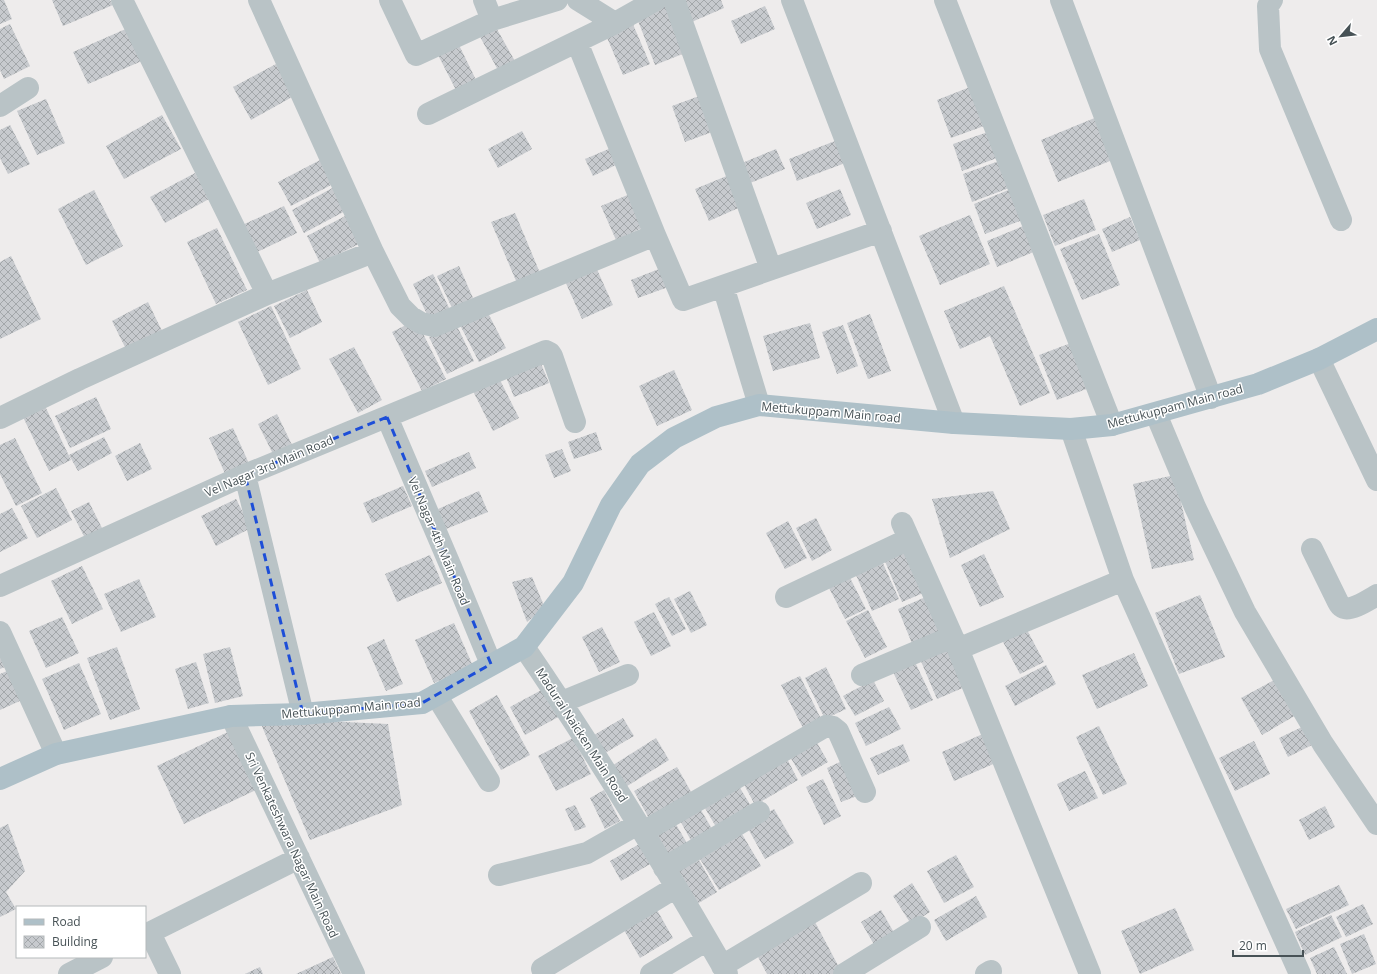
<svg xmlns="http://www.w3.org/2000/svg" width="1377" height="974" font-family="'Open Sans',sans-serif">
  <defs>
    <pattern id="building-cross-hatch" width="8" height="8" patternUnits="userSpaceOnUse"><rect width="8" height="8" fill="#c7cace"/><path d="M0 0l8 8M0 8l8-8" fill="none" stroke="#a3a7aa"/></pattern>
  </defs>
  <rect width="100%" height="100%" fill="#eeecec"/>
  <path fill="url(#building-cross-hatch)" d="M 0,0 L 4,0 L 12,19 L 0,24 Z
    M 52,0 L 110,0 L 113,5 L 63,26 Z
    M 680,0 L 721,0 L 724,8 L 687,24 Z
    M 666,6 L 685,53 L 655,65 L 637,18 Z
    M 765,6 L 775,29 L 741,44 L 731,21 Z
    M 632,22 L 650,64 L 623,75 L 605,33 Z
    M 10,24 L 30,66 L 4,79 L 0,70 L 0,29 Z
    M 494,24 L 516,63 L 499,72 L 478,33 Z
    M 128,28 L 142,61 L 88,84 L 73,52 Z
    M 458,43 L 478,84 L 458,94 L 437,53 Z
    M 276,64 L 294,96 L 251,120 L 233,87 Z
    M 970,87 L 984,126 L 951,138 L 937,100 Z
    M 702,95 L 715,131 L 685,142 L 672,106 Z
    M 46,99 L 65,143 L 37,155 L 17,111 Z
    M 162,115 L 181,149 L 124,179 L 106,146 Z
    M 1097,117 L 1115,159 L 1058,182 L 1041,140 Z
    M 10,125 L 30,164 L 8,174 L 0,158 L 0,130 Z
    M 522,131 L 532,149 L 498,168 L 488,149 Z
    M 988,132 L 997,158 L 962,171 L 953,144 Z
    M 840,139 L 848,162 L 797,181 L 789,159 Z
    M 611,148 L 618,164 L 593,176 L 585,159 Z
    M 776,149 L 785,169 L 750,183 L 742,163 Z
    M 322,159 L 335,183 L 291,206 L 278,182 Z
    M 999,161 L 1009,188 L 972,202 L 963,174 Z
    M 195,173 L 209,199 L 165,223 L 150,197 Z
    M 729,175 L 743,206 L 709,221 L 695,189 Z
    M 336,186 L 349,209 L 304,233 L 292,210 Z
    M 840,189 L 851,215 L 817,229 L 806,203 Z
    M 1011,189 L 1023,220 L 985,234 L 974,204 Z
    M 94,190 L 123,246 L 86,265 L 58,209 Z
    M 630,194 L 644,227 L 616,240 L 601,206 Z
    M 1084,199 L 1096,230 L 1055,246 L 1043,215 Z
    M 284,206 L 297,233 L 253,254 L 240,226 Z
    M 515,213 L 540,273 L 517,283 L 491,222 Z
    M 349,214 L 363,242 L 320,263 L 307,236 Z
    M 970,215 L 990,264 L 940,285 L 919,236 Z
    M 1130,217 L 1140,240 L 1112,252 L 1102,229 Z
    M 1026,225 L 1036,251 L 997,267 L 987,241 Z
    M 217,228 L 247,290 L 216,304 L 187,242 Z
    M 1099,234 L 1120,285 L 1082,300 L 1060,249 Z
    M 11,256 L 41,319 L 0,339 L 0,262 Z
    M 595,265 L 613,305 L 582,319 L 564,279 Z
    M 459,266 L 473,298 L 452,308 L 437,276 Z
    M 664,267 L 671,286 L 638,298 L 631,280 Z
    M 433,274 L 450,310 L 429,319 L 413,284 Z
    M 1004,286 L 1050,393 L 1020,406 L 990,336 L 960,349 L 944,311 Z
    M 307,290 L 322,322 L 290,338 L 274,306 Z
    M 148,302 L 162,331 L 126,349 L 112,321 Z
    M 271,306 L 301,369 L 268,385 L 238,322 Z
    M 487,311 L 506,348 L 479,362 L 460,325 Z
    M 870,314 L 891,371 L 868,379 L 847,323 Z
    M 416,320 L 446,379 L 422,391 L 392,332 Z
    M 810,323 L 820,358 L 773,371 L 763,336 Z
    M 456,324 L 474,361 L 447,374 L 429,337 Z
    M 843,325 L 858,366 L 837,374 L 822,332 Z
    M 1071,343 L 1089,388 L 1057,400 L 1039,355 Z
    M 354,347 L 382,400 L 358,413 L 329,359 Z
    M 539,359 L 549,383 L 514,397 L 504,372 Z
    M 674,370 L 692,410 L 657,426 L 639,386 Z
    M 496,372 L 519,418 L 493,431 L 470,385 Z
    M 96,397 L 111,429 L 70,448 L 55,416 Z
    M 45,406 L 71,460 L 49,471 L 23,417 Z
    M 277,414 L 295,451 L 276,460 L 258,424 Z
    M 233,428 L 251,468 L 227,478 L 209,438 Z
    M 596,432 L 602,450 L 574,459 L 568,442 Z
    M 104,437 L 112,453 L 78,471 L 69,455 Z
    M 15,438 L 42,493 L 16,506 L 0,474 L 0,445 Z
    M 140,443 L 152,469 L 127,481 L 115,456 Z
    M 562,449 L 571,471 L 554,478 L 545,455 Z
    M 469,452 L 476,468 L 432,487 L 425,471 Z
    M 1175,475 L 1194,560 L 1152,569 L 1133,484 Z
    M 403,486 L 412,506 L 372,523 L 363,503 Z
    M 56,488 L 72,520 L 37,538 L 21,506 Z
    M 479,491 L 488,512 L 446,529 L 438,509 Z
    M 993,491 L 1010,529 L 950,558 L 932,499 Z
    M 236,499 L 251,528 L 216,546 L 201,516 Z
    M 89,502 L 106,536 L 88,544 L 71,511 Z
    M 12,508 L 28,538 L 0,552 L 0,514 Z
    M 816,518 L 832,550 L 812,561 L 796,528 Z
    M 788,521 L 807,558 L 785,569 L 766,533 Z
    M 911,549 L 928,591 L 902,602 L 884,559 Z
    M 984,554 L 1004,597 L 980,607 L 961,565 Z
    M 430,555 L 442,583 L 397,602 L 385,574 Z
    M 882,561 L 899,599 L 872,611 L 855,573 Z
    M 82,566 L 103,609 L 72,624 L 51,581 Z
    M 847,572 L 866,609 L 845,619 L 826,582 Z
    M 532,577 L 545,608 L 527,622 L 512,582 Z
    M 139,579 L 156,617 L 121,632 L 104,594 Z
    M 690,591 L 707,625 L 691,633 L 674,599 Z
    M 1200,595 L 1225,657 L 1179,674 L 1155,613 Z
    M 928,596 L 944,633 L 913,646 L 898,609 Z
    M 669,597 L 686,629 L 672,636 L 655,604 Z
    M 868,610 L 887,647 L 865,658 L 846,621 Z
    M 654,612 L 671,646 L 651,656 L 634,622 Z
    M 62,617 L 79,653 L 46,668 L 29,631 Z
    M 454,623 L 473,666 L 434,683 L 415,640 Z
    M 602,627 L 620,662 L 599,672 L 582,637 Z
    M 1026,628 L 1044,662 L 1020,674 L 1002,640 Z
    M 384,639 L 403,684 L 386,691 L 367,647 Z
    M 117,647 L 140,709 L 110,720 L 87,658 Z
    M 230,647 L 243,696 L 215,703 L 203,654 Z
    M 947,647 L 965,687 L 937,699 L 920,659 Z
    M 1134,653 L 1148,686 L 1097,709 L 1082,675 Z
    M 0,658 L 5,667 L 0,669 Z
    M 196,662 L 209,703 L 188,709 L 175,669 Z
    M 915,662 L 933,700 L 911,710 L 893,672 Z
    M 79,663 L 101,714 L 64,730 L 42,679 Z
    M 1046,665 L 1056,684 L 1015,706 L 1005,686 Z
    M 826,667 L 846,709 L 825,719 L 805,678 Z
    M 7,671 L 22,700 L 0,710 L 0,674 Z
    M 800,676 L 823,723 L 805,732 L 781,685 Z
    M 1278,678 L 1298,714 L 1262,735 L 1241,698 Z
    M 873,680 L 884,701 L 855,716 L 843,696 Z
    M 547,687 L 562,715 L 525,735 L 510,707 Z
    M 497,695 L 530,755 L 501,770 L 469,711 Z
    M 889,707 L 901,729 L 866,746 L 855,723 Z
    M 623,718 L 634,736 L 605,753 L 594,735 Z
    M 300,720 L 388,724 L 402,805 L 310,840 L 261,724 Z
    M 1099,726 L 1127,784 L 1103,795 L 1076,737 Z
    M 1304,726 L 1314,744 L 1288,757 L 1279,738 Z
    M 232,730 L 260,788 L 184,824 L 157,766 Z
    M 985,733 L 998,762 L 954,781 L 942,752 Z
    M 573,738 L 591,774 L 556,791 L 538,756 Z
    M 656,738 L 669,760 L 624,788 L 610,767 Z
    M 815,739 L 828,762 L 802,777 L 789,755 Z
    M 1254,741 L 1270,774 L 1235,791 L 1219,758 Z
    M 903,744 L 910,761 L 878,775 L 870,758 Z
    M 784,753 L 798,780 L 755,805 L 740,777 Z
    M 842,761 L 857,796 L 841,802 L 827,768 Z
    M 677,767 L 694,797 L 651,822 L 634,791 Z
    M 1085,771 L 1098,798 L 1069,811 L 1057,784 Z
    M 823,779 L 841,816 L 824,825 L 806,787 Z
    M 737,783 L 754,811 L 719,832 L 702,803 Z
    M 604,790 L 620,821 L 605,829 L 590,798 Z
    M 575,805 L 586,827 L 575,831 L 565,809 Z
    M 698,805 L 715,834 L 694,846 L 678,817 Z
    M 1325,806 L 1335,827 L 1309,840 L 1299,820 Z
    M 774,809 L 794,843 L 765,859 L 746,825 Z
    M 674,821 L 691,850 L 668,864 L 651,834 Z
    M 8,824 L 25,871 L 6,892 L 16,909 L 0,917 L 0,828 Z
    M 742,834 L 761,866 L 719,890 L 700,859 Z
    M 641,843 L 652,863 L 621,881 L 610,861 Z
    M 956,855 L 974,887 L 944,903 L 927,871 Z
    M 699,860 L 717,892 L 697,904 L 679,871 Z
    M 912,883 L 930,912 L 911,924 L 893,896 Z
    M 1339,885 L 1349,905 L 1296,929 L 1286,909 Z
    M 976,896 L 987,917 L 946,941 L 934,920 Z
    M 1363,904 L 1373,924 L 1346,937 L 1336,917 Z
    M 1175,908 L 1194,950 L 1140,974 L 1121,931 Z
    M 657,910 L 673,938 L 640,958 L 624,930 Z
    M 881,910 L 896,936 L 876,948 L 861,922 Z
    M 1331,915 L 1342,937 L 1305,955 L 1295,932 Z
    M 815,922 L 841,971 L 834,974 L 767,974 L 756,953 Z
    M 1364,934 L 1376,964 L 1352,974 L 1340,944 Z
    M 1334,947 L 1347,974 L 1317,974 L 1310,958 Z
    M 333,957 L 341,974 L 296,974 Z
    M 260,967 L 263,974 L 245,974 Z"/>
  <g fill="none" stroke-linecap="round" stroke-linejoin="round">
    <path stroke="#b9c3c6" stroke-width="22" d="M 122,0 L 267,294
      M 259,0 L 373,252 L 400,306 L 411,317 L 421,323 L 434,326 L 655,235 L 683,300 L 881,231
      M 390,0 L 416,55 L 492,20 L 484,0
      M 578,0 L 615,23
      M 674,0 L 771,269
      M 792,0 L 954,423
      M 945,0 L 1112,425
      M 1061,0 L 1211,398
      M 1272,0 L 1268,6 L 1270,49 L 1341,220
      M 492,20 L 557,0
      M 577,42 L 655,235
      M 0,106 L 28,88
      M 428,114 L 615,23 L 656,0
      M 723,286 L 759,405
      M 1319,359 L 1377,480
      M 1156,414 L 1195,507 L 1245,612 L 1323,744 L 1377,824
      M 387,417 L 451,567 L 491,664
      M 0,418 L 80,379 L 267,294 L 373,252
      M 1071,429 L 1123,580 L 1300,974
      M 245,475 L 303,714
      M 902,523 L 958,649 L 1090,974
      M 1312,549 L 1338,602 C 1339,604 1340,606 1342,607 C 1349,613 1370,599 1377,595
      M 0,586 L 245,475 L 546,351 L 550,353 L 552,356 L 575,422
      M 786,597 L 909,539
      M 0,632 L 56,754
      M 524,647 C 597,753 663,863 727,974
      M 958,649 L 1123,580
      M 862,675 L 952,637
      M 436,695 L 489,781
      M 562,702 L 628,675
      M 231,716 L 354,974
      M 643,832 L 826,726 L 833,727 L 838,731 L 865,792
      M 664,868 L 759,812
      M 499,875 L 587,853 L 638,824
      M 150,933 L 170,974
      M 145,935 L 299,858
      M 722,966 L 861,883
      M 542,969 L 676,887
      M 69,974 L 102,957
      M 651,974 L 707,940
      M 844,974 L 920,927
      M 986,974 L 991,971"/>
    <path stroke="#aec0c8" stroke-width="22" d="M 0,779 L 56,754 L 231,716 L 303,714 L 422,703 L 524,647 L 573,583 L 611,505 L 640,464 L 674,438 L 716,417 L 759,405 L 954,423 L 1071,429 L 1112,425 L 1258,384 L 1319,359 L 1377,329"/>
  </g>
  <path fill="none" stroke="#1d4ed8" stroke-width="3" stroke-dasharray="8 5" stroke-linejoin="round" d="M 387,417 L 491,664 L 422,703 L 303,714 L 245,475 Z"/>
  <g text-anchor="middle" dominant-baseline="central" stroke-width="3" stroke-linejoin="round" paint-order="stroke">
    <g font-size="12" fill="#475256" stroke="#fff">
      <text transform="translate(1175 406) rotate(-15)">Mettukuppam Main road</text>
      <text transform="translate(831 412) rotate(5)">Mettukuppam Main road</text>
      <text transform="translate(269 466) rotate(-23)">Vel Nagar 3rd Main Road</text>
      <text transform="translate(439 541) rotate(67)">Vel Nagar 4th Main Road</text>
      <text transform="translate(351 708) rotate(-5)">Mettukuppam Main road</text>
      <text transform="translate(582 735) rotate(57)">Madurai Naicken Main Road</text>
      <text transform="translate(292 845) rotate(65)">Sri Venkateshwara Nagar Main Road</text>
    </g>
  </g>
  <rect x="16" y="906" width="130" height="52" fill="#ffffff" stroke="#b5babb"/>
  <rect x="24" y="919" width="20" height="6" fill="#aec0c8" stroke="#b5babb"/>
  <text x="52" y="926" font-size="12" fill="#475256">Road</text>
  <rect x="24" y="936" width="20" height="12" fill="url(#building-cross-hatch)" stroke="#b5babb"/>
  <text x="52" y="946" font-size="12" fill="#475256">Building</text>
  <g transform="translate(1341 36) rotate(242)" stroke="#ffffff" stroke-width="3" paint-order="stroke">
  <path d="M0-3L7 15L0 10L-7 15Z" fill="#475256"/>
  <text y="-6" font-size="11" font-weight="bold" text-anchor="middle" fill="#475256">N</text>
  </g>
  <path d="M1233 950v6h70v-6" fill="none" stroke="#475256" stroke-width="2"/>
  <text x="1239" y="950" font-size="12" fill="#475256" stroke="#ffffff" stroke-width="3" paint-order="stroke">20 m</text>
</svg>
